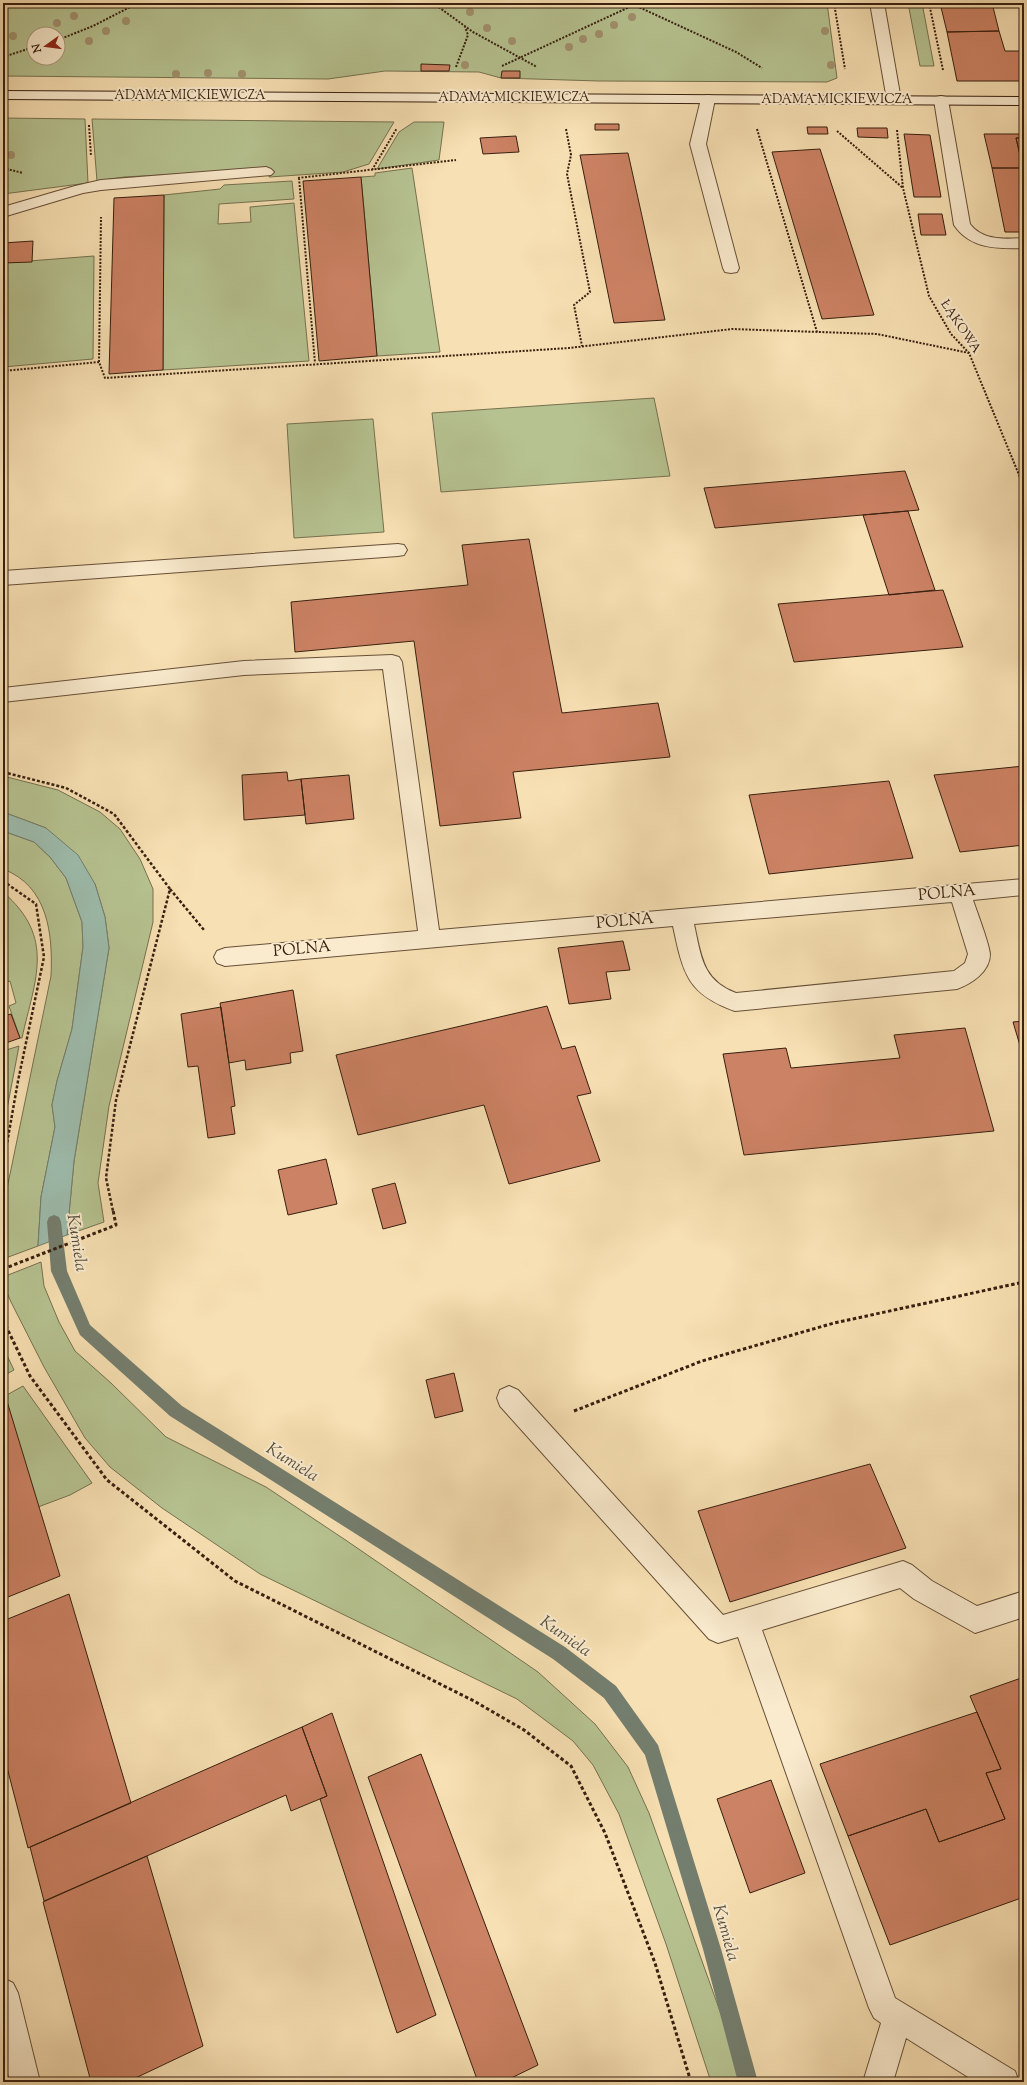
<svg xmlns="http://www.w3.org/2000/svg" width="1027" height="2085" font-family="'Sorts Mill Goudy',serif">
  <rect width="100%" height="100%" fill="#f7e0b3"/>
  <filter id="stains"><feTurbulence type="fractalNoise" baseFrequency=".005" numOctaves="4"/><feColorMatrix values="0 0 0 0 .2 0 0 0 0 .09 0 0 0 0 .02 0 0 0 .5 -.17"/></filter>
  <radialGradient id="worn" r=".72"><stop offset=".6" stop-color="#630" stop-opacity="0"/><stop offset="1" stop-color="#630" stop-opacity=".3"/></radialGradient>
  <path fill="#b6c391" stroke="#767150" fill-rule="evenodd" d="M 3,3 L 827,3 L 837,78 L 827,82 L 599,81 L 501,78 L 479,72 L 385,71 L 328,79 L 3,76 ZM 34,34 L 58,34 L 58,58 L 34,58 Z
    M 908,3 L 922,3 L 934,66 L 920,66 Z
    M 3,118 L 85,119 L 88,183 L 3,194 Z
    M 92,119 L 394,122 L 369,164 L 343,172 L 269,177 L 268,169 L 124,177 L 97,181 Z
    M 414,122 L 444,122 L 439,160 L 377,169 L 399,132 Z
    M 412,168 L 440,352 L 377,356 L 361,177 L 375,176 L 375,173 Z
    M 292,181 L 294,199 L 219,204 L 218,224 L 251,222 L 250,207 L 294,203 L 309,361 L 163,370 L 164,195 L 220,189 L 224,185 Z
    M 94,256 L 93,359 L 3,367 L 3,263 Z
    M 654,398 L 670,476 L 441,492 L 432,413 Z
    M 373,419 L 384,532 L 294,538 L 287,424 Z
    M 3,776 L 58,790 L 100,812 L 120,829 L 140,859 L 153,889 L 153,922 L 109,1106 L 98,1183 L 104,1222 L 67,1235 L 74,1161 L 109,948 L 105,917 L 95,884 L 46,828 L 3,812 Z
    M 3,831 L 34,842 L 50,857 L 66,878 L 82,922 L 83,947 L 72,1029 L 57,1081 L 52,1105 L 55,1127 L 41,1197 L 38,1246 L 3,1259 L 3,1208 L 51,976 C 53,934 48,886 3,869 Z
    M 3,892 C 56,938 35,979 22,1038 L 20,1038 L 9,1006 L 16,1003 L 10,981 L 3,983 Z
    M 19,1046 L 3,1130 L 3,1051 Z
    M 41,1262 L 44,1286 L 59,1322 L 75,1351 L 111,1383 L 166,1437 L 266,1487 L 347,1541 L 538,1672 L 595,1724 L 628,1767 L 649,1813 L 722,2017 L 740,2082 L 711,2082 L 666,1944 L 619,1814 L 593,1765 L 573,1741 L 517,1699 L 260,1574 L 162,1508 L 110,1467 L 85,1438 L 44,1367 L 11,1302 L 3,1283 L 3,1277 Z
    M 3,1347 L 14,1370 L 3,1376 Z
    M 23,1386 L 92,1483 L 70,1495 L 38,1507 L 5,1396 Z"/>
  <path fill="#9dbdae" stroke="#747e6e" d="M 3,812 L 46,828 L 78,855 L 95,884 L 105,917 L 109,948 L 74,1161 L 67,1235 L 38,1246 L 41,1197 L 55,1127 L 52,1105 L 57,1081 L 72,1029 L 83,947 L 82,922 L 66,878 L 50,857 L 34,842 L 3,831 Z"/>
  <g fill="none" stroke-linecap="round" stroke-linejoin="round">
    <path fill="#747e6e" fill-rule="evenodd" d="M 54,1215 L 59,1217 L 61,1222 L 67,1271 L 90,1325 L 182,1406 L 565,1647 L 616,1686 L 658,1745 L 721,1949 L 758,2082 L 738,2082 L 703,1949 L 645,1755 L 604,1698 L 553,1659 L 170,1416 L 80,1335 L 51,1271 L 47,1222 L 49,1217 Z"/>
  </g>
  <path fill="#cc8264" stroke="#371f0f" d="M 940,3 L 992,3 L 999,31 L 947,32 Z
    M 999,31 L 1005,51 L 1024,51 L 1024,81 L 957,81 L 947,32 Z
    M 421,64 L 450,65 L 449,71 L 421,71 Z
    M 502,71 L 520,71 L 520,78 L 501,78 Z
    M 595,124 L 619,124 L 619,130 L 595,130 Z
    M 807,127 L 827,127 L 828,134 L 808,134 Z
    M 857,128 L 887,128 L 888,138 L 858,137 Z
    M 904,134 L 930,135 L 941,197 L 914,197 Z
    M 984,134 L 1024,134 L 1024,138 L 1016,138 L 1023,168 L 992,168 Z
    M 516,136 L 519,152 L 483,154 L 480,138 Z
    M 1016,138 L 1024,138 L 1024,168 L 1023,168 Z
    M 820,149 L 874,315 L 822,319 L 772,152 Z
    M 628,153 L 665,320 L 614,323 L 580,155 Z
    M 992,168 L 1024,168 L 1024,232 L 1005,232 Z
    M 361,177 L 377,356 L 319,361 L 303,181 Z
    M 164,195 L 163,370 L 109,374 L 114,198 Z
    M 918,214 L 942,214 L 946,235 L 921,235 Z
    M 33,241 L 32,262 L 3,263 L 3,243 Z
    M 905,471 L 919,510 L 715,528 L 704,488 Z
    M 908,511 L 935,590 L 889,595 L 863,515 Z
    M 529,539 L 562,713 L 658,703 L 670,757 L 513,772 L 521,818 L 440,826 L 414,641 L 295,652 L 291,602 L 468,585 L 462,545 Z
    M 943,590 L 963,647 L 794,662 L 778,604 Z
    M 1024,766 L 1024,845 L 960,852 L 934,775 Z
    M 287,772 L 288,781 L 301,779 L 305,815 L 244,820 L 242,775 Z
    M 349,775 L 354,819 L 306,824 L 301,779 Z
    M 889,781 L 913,858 L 769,874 L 749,795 Z
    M 623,941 L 630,970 L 606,972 L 611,999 L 569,1004 L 558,948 Z
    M 293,990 L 303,1051 L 290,1053 L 291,1063 L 246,1070 L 245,1060 L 229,1063 L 220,1003 Z
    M 547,1006 L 562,1049 L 575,1046 L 591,1093 L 577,1096 L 600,1161 L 509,1184 L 484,1105 L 358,1135 L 336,1055 Z
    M 221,1007 L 235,1106 L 231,1107 L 235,1134 L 208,1138 L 198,1066 L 188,1067 L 181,1014 Z
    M 11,1014 L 20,1038 L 3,1044 L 3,1016 Z
    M 1024,1021 L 1024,1059 L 1013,1022 Z
    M 965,1028 L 994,1131 L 744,1155 L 723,1054 L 786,1048 L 791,1068 L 900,1058 L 894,1035 Z
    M 326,1159 L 337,1204 L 288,1215 L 278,1170 Z
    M 395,1183 L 406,1223 L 383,1229 L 372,1189 Z
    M 454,1373 L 463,1411 L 435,1418 L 426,1380 Z
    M 3,1388 L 60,1576 L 3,1599 Z
    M 870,1464 L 906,1548 L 730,1602 L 698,1511 Z
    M 69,1594 L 131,1803 L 28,1848 L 3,1752 L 3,1621 Z
    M 1024,1677 L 1024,1897 L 890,1945 L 848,1836 L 926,1809 L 939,1842 L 1005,1819 L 986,1773 L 1001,1769 L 970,1696 Z
    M 977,1712 L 1001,1769 L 986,1773 L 1005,1819 L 939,1842 L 926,1809 L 848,1836 L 820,1764 Z
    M 332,1713 L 436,2015 L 397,2033 L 320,1799 L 327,1796 L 302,1727 Z
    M 302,1727 L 327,1796 L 291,1811 L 286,1795 L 44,1901 L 30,1847 Z
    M 421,1754 L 538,2065 L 503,2082 L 478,2082 L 368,1777 Z
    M 771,1780 L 805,1873 L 750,1893 L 717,1799 Z
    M 147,1856 L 203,2046 L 127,2082 L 91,2082 L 43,1902 Z"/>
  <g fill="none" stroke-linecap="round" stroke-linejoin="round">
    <g stroke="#674f38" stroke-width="2">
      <path id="lane" d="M 708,95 L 713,96 L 715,99 L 706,144 L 739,268 L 737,272 L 731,273 L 725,272 L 723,268 L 690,144 L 701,99 L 703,96 Z
        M 941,96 L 946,97 L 948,100 L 970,224 C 983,241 1005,239 1024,238 L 1024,248 C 998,249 970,249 954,225 L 934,100 L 936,97 Z
        M 266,167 L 271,169 L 274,172 L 271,175 L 101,190 L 83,193 L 3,217 L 3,207 L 75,186 L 101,180 Z
        M 398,544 L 404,545 L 407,550 L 404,555 L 398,556 L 3,585 L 3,571 Z
        M 392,655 L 399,657 L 402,662 L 439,930 L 1024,879 L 1024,895 L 973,900 C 977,912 989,943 990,954 C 990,972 971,984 957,989 L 735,1011 C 687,994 683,973 673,926 L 225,966 L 217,963 L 214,957 L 217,951 L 225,948 L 418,931 L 383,669 L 244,675 L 3,702 L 3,688 L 244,661 ZM 952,902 L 968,954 L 965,963 L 954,971 L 736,993 C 702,980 701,956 694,924 Z
        M 509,1386 L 518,1390 L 723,1615 L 903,1561 L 912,1565 L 932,1581 L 977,1606 L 1024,1591 L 1024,1617 L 975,1633 L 914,1599 L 900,1588 L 762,1630 L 895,1998 L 1015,2071 L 1019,2082 L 976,2082 L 906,2038 L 893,2082 L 863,2082 L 881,2023 L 874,2018 L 869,2008 L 738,1637 L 718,1643 L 709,1639 L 500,1406 L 497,1398 L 500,1390 Z"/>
    </g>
    <g stroke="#674f38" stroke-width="2">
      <path id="street" d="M 870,3 L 884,3 L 901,100 L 899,103 L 889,103 L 887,100 Z
        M 3,1978 L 13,1983 L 18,1993 L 40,2082 L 10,2082 L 3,2053 Z"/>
    </g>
    <g stroke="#371f0f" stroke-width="2">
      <path id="secondary" d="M 3,91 L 1024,97 L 1024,105 L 3,99 Z"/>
    </g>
    <path stroke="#371f0f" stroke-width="2" stroke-dasharray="2 1.5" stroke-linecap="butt" d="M 433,3 L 473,32 L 537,67
      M 630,3 L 736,52 L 762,68
      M 834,3 L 845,69
      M 929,3 L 943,70
      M 58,40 L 93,26 L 138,3
      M 3,57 L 34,47
      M 502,66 L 638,3
      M 456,67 L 468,35 L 465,27
      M 89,125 L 91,156
      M 566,129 L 571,155 L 567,174 L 590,292 L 574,305 L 582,346
      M 757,129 L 817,332
      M 897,130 L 903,188 L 929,296 L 951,334 L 969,353 L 1024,487
      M 837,131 L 903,188
      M 3,168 L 23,173
      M 372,170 L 397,128
      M 298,178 L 456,160
      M 299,178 L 315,363
      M 99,362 L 101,217
      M 3,371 L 99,362 L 105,378 L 569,348 L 732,329 L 877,334 L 969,353"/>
    <path stroke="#371f0f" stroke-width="2.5" stroke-dasharray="3 2" stroke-linecap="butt" d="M 3,772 L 66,788 L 114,814 L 170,889 L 116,1100 L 106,1178 L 113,1211
      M 3,881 L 36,904 L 44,957 L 18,1081 L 3,1166
      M 170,889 L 204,930"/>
    <path stroke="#371f0f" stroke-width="3" stroke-dasharray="3.5 2.5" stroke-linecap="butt" d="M 3,1269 L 116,1225 L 113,1210
      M 3,1320 L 30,1376 L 107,1480 L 235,1581 L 474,1701 L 524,1730 L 571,1766 L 605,1833 L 655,1963 L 691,2082
      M 574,1411 L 702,1361 L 834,1323 L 1024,1282"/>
    <use href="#lane" fill="#faebce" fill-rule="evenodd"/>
    <use href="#street" fill="#faebce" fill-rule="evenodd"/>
    <use href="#secondary" fill="#faebce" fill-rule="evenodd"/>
  </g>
  <g fill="#a2916e">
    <circle cx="470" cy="12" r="4"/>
    <circle cx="74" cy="16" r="4"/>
    <circle cx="632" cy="17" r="4"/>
    <circle cx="126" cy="21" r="4"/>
    <circle cx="57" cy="23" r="4"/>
    <circle cx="614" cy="25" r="4"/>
    <circle cx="487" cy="28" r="4"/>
    <circle cx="106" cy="31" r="4"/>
    <circle cx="825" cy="31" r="4"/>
    <circle cx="599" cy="34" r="4"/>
    <circle cx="13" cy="36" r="4"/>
    <circle cx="583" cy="39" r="4"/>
    <circle cx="89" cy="41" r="4"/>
    <circle cx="512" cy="41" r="4"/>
    <circle cx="569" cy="47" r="4"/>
    <circle cx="465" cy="65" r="4"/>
    <circle cx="831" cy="65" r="4"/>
    <circle cx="208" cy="73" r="4"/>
    <circle cx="176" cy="74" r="4"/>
    <circle cx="242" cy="74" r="4"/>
    <circle cx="11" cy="155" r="4"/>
  </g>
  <g text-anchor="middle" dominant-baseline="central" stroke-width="4" stroke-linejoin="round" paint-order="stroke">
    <g font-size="13" fill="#371f0f" stroke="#faebce">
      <text x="190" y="96">ADAMA MICKIEWICZA</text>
      <text x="514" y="98">ADAMA MICKIEWICZA</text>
      <text x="837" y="100">ADAMA MICKIEWICZA</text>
      <text transform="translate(960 327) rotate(56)">ŁĄKOWA</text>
    </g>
    <g font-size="16" fill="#371f0f" stroke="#faebce">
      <text transform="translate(947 894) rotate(-5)">POLNA</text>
      <text transform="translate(625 922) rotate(-5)">POLNA</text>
      <text transform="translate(302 950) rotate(-5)">POLNA</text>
    </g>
    <g font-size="17" font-style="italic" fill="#564e3f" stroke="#faebce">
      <text transform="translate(76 1243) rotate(81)">Kumiela</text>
      <text transform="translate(292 1463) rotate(32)">Kumiela</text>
      <text transform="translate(565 1637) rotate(35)">Kumiela</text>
      <text transform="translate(725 1933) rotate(74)">Kumiela</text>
    </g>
  </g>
  <rect width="1027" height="2085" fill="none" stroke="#f7e0b3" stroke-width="16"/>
  <rect x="4" y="4" width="1019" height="2077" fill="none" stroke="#371f0f" stroke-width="2"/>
  <rect x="8" y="8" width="1011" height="2069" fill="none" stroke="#371f0f"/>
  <g transform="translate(46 46) rotate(256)"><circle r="19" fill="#faebce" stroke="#ac9982"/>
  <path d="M0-3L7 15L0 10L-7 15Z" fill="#8f2418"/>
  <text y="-6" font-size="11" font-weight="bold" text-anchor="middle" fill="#371f0f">N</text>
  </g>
  <rect width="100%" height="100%" filter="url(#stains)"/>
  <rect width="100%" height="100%" fill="url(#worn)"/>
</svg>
